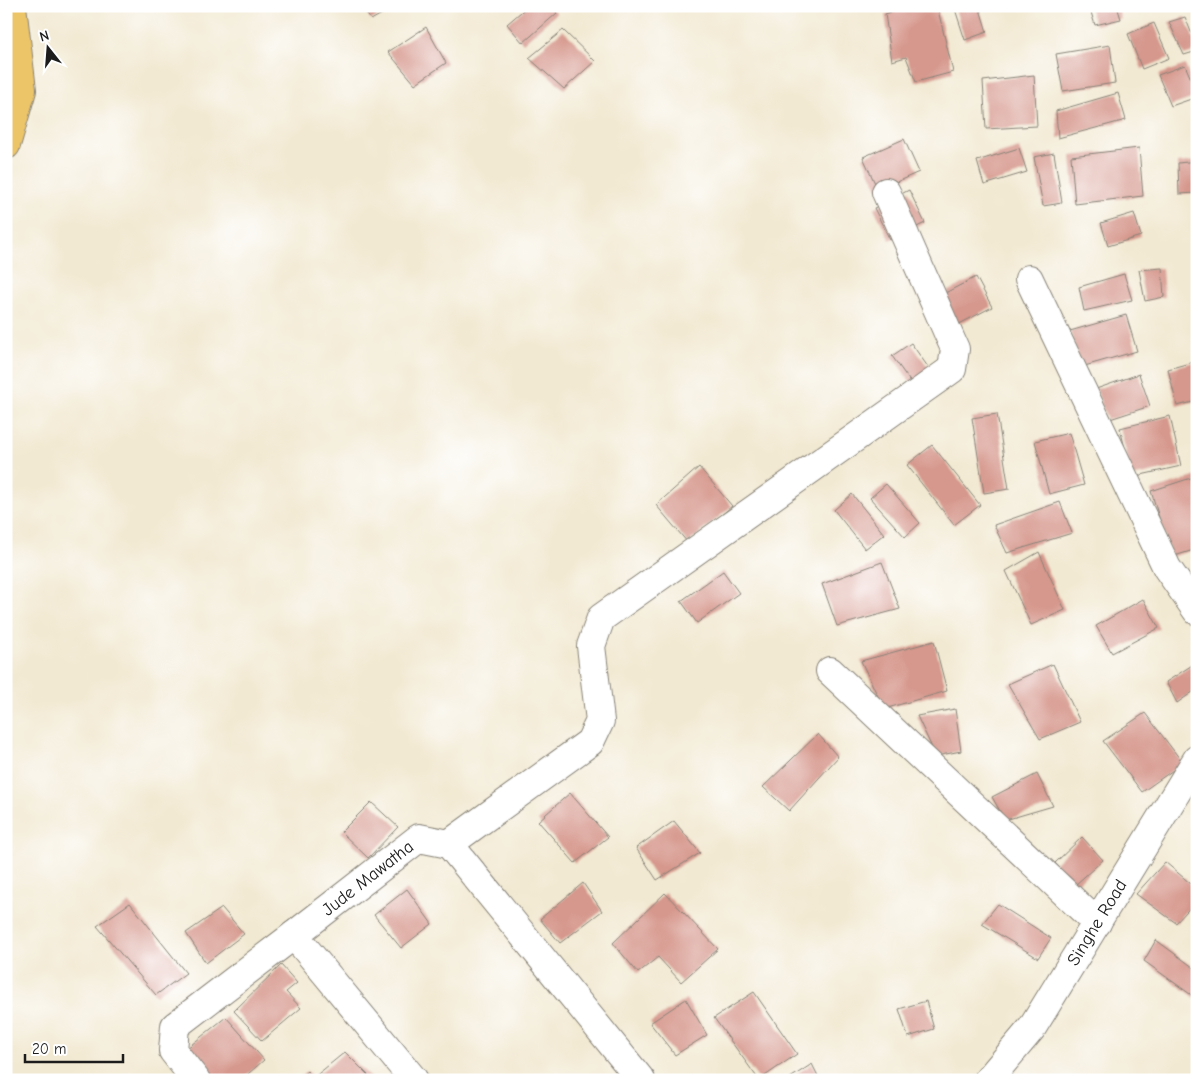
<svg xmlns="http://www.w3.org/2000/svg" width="1203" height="1086" font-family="'Comic Neue',sans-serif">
  <rect width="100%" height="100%" fill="#fff"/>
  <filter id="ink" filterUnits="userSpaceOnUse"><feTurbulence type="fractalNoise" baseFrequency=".02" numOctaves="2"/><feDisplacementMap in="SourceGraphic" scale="10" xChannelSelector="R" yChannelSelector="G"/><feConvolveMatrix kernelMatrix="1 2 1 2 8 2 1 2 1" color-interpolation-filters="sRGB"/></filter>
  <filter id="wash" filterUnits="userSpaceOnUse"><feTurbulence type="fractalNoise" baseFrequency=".0096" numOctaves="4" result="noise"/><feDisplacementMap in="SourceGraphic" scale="20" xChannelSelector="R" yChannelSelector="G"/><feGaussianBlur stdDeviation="1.12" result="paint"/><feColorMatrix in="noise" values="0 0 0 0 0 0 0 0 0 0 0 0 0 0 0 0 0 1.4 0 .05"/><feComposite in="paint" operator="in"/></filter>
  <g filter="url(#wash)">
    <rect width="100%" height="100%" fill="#f2e9d2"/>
    <g id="blocks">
      <path fill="#d6978c" d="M 361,6 L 396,6 L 371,20 Z
        M 528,6 L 551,6 L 557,13 L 523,43 L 507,24 Z
        M 909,6 L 937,6 L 953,72 L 916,82 L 906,57 L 892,61 L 885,14 Z
        M 954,6 L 979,6 L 987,32 L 965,40 Z
        M 1089,6 L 1117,6 L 1121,19 L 1095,25 Z
        M 1185,17 L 1197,47 L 1197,51 L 1184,55 L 1169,22 Z
        M 1154,23 L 1169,58 L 1142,69 L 1128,34 Z
        M 426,27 L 446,63 L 415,84 L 388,52 Z
        M 563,30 L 595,61 L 564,89 L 529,58 Z
        M 1110,45 L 1115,83 L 1063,91 L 1056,54 Z
        M 1185,65 L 1197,93 L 1197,97 L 1171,106 L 1158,75 Z
        M 1034,75 L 1037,126 L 986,129 L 983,81 Z
        M 1118,93 L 1126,120 L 1058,138 L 1056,111 Z
        M 904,139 L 919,172 L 878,190 L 863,157 Z
        M 1019,148 L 1027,172 L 984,185 L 977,161 Z
        M 1139,148 L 1143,196 L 1075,204 L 1071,156 Z
        M 1054,153 L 1062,203 L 1043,206 L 1034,157 Z
        M 1197,161 L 1197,193 L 1179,194 L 1178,163 Z
        M 909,190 L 925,223 L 890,240 L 874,208 Z
        M 1134,213 L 1141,236 L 1108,246 L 1101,223 Z
        M 1162,268 L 1164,297 L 1145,301 L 1139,270 Z
        M 1124,274 L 1132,300 L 1084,311 L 1079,287 Z
        M 976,277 L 992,307 L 940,334 L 924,304 Z
        M 1126,315 L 1137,351 L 1081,367 L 1070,331 Z
        M 911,343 L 933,374 L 914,387 L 892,356 Z
        M 1197,361 L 1197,401 L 1177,406 L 1168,369 Z
        M 1139,374 L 1150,406 L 1107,420 L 1096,389 Z
        M 997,414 L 1009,489 L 984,493 L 972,418 Z
        M 1170,416 L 1181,466 L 1132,477 L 1120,428 Z
        M 1069,433 L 1084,485 L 1049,494 L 1035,441 Z
        M 932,445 L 980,505 L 954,525 L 907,465 Z
        M 699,467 L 732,506 L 688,543 L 656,505 Z
        M 1197,476 L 1197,549 L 1171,557 L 1151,491 Z
        M 886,484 L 920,523 L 905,537 L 870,498 Z
        M 852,494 L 884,534 L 865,549 L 834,510 Z
        M 1060,502 L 1072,533 L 1007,553 L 994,525 Z
        M 1039,552 L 1065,610 L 1031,625 L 1006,571 Z
        M 882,562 L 900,609 L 837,626 L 822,584 Z
        M 723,571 L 739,593 L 697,623 L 681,601 Z
        M 1143,599 L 1159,628 L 1112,653 L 1096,626 Z
        M 934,641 L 947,691 L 884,709 L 861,661 Z
        M 1197,662 L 1197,689 L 1177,703 L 1166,682 Z
        M 1053,664 L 1080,722 L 1040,739 L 1008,684 Z
        M 955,709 L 961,751 L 936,756 L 917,716 Z
        M 1145,713 L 1183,763 L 1142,792 L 1103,741 Z
        M 818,734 L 838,757 L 789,811 L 763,787 Z
        M 1037,774 L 1053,806 L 1005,820 L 992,797 Z
        M 570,793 L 608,837 L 575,863 L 538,821 Z
        M 371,802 L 398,827 L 368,858 L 341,832 Z
        M 674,821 L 700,853 L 657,880 L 636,848 Z
        M 1082,837 L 1103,860 L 1075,885 L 1055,863 Z
        M 1165,862 L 1197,889 L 1197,900 L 1176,923 L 1136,894 Z
        M 583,883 L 602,911 L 560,943 L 540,919 Z
        M 407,889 L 432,924 L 401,948 L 374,915 Z
        M 665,893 L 718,949 L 681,982 L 658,957 L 638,973 L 613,943 Z
        M 130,903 L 186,973 L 156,995 L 97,926 Z
        M 998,904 L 1051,938 L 1038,958 L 982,924 Z
        M 222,908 L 244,934 L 206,963 L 186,933 Z
        M 1156,940 L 1197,970 L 1197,999 L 1144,961 Z
        M 281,965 L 297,983 L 286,992 L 301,1008 L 262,1041 L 234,1011 Z
        M 754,992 L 797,1054 L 759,1080 L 714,1018 Z
        M 686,999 L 707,1035 L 675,1055 L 650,1023 Z
        M 926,1001 L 934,1029 L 908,1037 L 899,1009 Z
        M 226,1017 L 264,1060 L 241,1080 L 203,1080 L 181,1053 Z
        M 345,1052 L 373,1080 L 297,1080 L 307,1071 L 313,1078 Z
        M 812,1064 L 820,1080 L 787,1080 Z"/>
    </g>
  </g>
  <g filter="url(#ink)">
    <use href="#blocks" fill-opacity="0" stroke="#878277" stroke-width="1"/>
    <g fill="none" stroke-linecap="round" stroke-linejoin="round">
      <g stroke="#878277" stroke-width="30">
        <g id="minor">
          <path d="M 1029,279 L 1167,568 L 1197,611"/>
          <path d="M 830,671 L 1097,923"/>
          <path d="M 449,844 L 590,742 L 600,721 L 591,646 L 601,618 L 952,369 L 955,349 L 886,192"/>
          <path d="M 294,935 L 414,1080"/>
          <path id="s1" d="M 196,1080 L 173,1051 L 175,1026 L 294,935 L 419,838 L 449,844 L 641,1080"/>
          <path id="s2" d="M 988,1080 L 1032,1028 L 1197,759"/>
        </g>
      </g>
      <g stroke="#878277" stroke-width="30">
        <path id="motorway" d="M 6,145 L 22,90 L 12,6"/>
      </g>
      <use href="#minor" stroke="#fff" stroke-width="28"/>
      <use href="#motorway" stroke="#edc569" stroke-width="28"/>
    </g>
  </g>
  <g text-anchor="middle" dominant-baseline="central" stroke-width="4" stroke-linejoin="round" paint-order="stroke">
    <g font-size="18" fill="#1c1c1c" stroke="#fff">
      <text stroke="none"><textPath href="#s1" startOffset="305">Jude Mawatha</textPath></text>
      <text stroke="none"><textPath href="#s2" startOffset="192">Singhe Road</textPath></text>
    </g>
  </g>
  <rect width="1203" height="1086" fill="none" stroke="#fff" stroke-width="25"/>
  <g transform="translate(48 48) rotate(343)" stroke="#ffffff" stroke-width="4" paint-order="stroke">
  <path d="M0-4L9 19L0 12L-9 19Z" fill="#1c1c1c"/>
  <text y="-8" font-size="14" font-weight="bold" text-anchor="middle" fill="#1c1c1c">N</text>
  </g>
  <path d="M25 1054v8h98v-8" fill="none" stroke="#1c1c1c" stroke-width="2.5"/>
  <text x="32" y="1054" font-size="15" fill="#1c1c1c" stroke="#ffffff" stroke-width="4" paint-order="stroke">20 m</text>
</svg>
